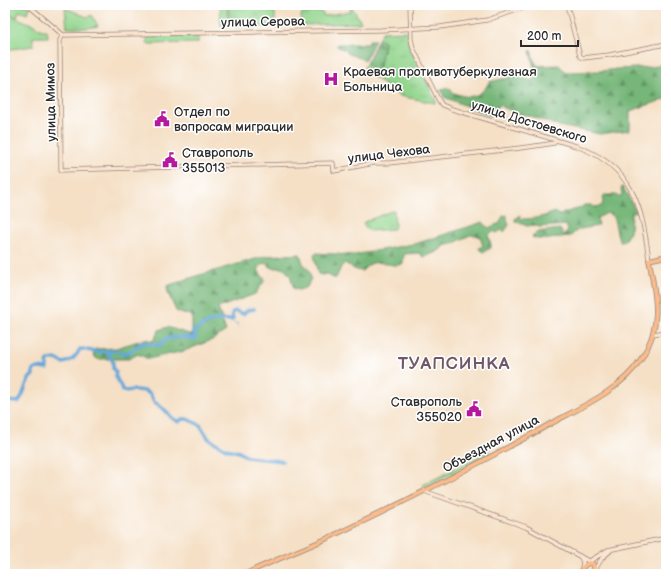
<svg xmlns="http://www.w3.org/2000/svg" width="671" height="579" font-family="'Balsamiq Sans',sans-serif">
  <defs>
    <pattern id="grass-tufts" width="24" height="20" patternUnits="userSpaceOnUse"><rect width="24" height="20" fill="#93d58d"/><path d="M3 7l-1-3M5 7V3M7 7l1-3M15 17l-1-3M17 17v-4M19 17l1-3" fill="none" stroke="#7fb77a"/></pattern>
    <pattern id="forest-firs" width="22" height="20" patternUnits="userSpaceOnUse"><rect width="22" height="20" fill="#76b678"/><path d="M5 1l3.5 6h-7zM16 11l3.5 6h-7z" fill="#619463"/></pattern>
  </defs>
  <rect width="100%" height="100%" fill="#fff"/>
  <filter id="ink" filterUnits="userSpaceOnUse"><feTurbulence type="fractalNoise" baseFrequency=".025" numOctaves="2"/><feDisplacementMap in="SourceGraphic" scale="8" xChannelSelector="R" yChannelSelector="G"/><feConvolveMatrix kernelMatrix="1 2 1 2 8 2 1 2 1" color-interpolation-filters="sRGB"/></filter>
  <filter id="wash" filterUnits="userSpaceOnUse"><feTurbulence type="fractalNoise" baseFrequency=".012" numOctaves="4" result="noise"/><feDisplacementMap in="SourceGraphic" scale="16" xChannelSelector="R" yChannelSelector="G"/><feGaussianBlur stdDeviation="0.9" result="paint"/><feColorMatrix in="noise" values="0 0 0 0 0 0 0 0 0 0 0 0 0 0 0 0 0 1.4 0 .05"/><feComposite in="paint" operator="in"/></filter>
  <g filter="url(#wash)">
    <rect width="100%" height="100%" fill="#f5e0c6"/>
    <path fill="url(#grass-tufts)" stroke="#5f805c" d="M 220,5 L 227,5 L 228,25 L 229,25 L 229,5 L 275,5 L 275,26 L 221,27 Z
      M 349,5 L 351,5 L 361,22 L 360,23 L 303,25 L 301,23 L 301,15 L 303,13 L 320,12 L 321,11 L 324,16 L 351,11 Z
      M 65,8 L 87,17 L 92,15 L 98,26 L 87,28 L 67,28 Z
      M 382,32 L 406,31 L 408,33 L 409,45 L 436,102 L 434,103 L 400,96 L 365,71 L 364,68 Z
      M 198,36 L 198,43 L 147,44 L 147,37 Z
      M 394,210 L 395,226 L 394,229 L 370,231 L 366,229 L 363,224 L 364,222 Z
      M 489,451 L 489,454 L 426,487 L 423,485 Z"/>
    <path fill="url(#forest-firs)" stroke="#507052" d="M 381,39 L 384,41 L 384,45 L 378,76 L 375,77 L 370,75 L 370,67 L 367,63 L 378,40 Z
      M 369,40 L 375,40 L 365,60 L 347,53 L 347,51 L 337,46 L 338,44 L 369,44 Z
      M 531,50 L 534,61 L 538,66 L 559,65 L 566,72 L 601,71 L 617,69 L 653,67 L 666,63 L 666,99 L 630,111 L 630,130 L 600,134 L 559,126 L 527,115 L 519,114 L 498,105 L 491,116 L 444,97 L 441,90 L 450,88 L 452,92 C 467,99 481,99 489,82 L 520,75 L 526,76 L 529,81 L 534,79 L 536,75 L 530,51 Z
      M 623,187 L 636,211 L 636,212 L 632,212 L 631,214 L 630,232 L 623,242 L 620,242 C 616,233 616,224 613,216 L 607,213 L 597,218 L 599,225 C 588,230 580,225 571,236 C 558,236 544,243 532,237 L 537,232 L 560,229 L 563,235 L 567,232 L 567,225 L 539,227 L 534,225 L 527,226 L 515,221 L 515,219 L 520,215 L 521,219 C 534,219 544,217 555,212 L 559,215 L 562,215 L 563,213 L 580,208 L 584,205 L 592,205 L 594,207 L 602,206 L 604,195 L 616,195 L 617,196 L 621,196 L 622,195 L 621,188 Z
      M 507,215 L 507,219 L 509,225 L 504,232 L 501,230 L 497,233 L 493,231 L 488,235 L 491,244 L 491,248 L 483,252 L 480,250 L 479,248 L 483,246 L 480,237 L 476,235 L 470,235 L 452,244 L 446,245 L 437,252 L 423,257 L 420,253 L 404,254 L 403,264 C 392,268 381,259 370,264 C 367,266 364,269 362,271 L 356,270 L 345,263 L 341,267 L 336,278 L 333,278 L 327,274 L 321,275 L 318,274 L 314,255 L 315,253 L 354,255 L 418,243 L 483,222 L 488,228 L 500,223 L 503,216 Z
      M 300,254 L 303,263 L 309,270 L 311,278 L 307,287 L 299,290 L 294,289 L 290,275 L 283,268 L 271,268 L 267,264 L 263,263 L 258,270 L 265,280 L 255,294 L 218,308 L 226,331 L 212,340 L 184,351 L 148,359 L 138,354 L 129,359 L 97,359 L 93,355 L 95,349 L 116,348 L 145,339 L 153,341 L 159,330 L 167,327 L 192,335 L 192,315 L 183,314 L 176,311 L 168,293 L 167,286 L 196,276 L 266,256 Z"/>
    <path fill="#93d58d" stroke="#5f805c" d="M 5,5 L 26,5 L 30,8 L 27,14 L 19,11 L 17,17 L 5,12 Z
      M 5,13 L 34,25 L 42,30 L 47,30 L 48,37 L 33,37 L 33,46 L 5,50 Z"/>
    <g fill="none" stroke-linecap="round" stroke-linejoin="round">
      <path stroke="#65a7d9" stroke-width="1" d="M 231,320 L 234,323 L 237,323 L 238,326"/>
      <path stroke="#65a7d9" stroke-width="3.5" d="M 107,351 L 113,362 L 113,369 L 116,372 L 115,375 L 123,391 L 136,390 L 145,391 L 150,394 L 154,402 L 165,410 L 172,418 L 179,422 L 182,419 L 187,419 L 200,425 L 209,439 L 226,449 L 239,452 L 247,457 L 282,461
        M 5,401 L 18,402 C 26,394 24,381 33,375 L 33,370 L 38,368 L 47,369 L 47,363 L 49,360 L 56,359 L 63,363 C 72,361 76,357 80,349 L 83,349 C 88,350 94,352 100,352 C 108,352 115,348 123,354 L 131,351 L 142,343 L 160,345 L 167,338 L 188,337 L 194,339 L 196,337 L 193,332 C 207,322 213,319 231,320 L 233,319 L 232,315 L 233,312 L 236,311 L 243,314 L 248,310 L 254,309"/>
    </g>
  </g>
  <g filter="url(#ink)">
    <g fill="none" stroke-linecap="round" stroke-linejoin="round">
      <g stroke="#908678" stroke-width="5">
        <path id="secondary" d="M 28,5 L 63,35
          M 410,5 L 411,39 L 413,48 L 438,99 L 442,105 L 452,109 L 576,146 C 633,166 642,206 649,260
          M 567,5 L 580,56 L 583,58 L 609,55 L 666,44
          M 63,35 L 60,40 L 61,170 L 333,163 L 334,171 L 374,163 L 390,163 C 444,156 500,152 554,143 L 556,140
          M 63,35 L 381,30 L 440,27 L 487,20 L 532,5
          M 653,334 L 666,332
          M 424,491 L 526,527 L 592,563
          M 580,556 L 583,562 L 582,568
          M 588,562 L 608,550 L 666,538
          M 593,573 L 602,558 L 610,551"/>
      </g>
      <g stroke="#908678" stroke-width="5.5">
        <path id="primary" d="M 245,574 C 272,561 301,550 328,538 C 401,504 473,467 543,428 C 576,409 620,392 641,359 C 663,326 656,297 649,260 L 666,256
          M 579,574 L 584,566 L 589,563 L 593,564 L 594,567 L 592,574"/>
      </g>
      <use href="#secondary" stroke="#fde4d1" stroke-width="3.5"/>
      <use href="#primary" stroke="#fbbb8c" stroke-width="4"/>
    </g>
  </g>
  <defs>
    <g id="hospital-bare" transform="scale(1.2)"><path d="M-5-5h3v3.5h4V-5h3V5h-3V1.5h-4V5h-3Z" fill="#b5179e" stroke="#fff" stroke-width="2.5" paint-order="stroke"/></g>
    <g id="civic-bare" transform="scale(1.2)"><path d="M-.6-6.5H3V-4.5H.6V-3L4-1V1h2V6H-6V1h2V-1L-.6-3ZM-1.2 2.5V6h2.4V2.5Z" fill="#b5179e" stroke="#fff" stroke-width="2.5" paint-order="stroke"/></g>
  </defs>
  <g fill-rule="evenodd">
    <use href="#hospital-bare" x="331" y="79"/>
    <use href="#civic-bare" x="162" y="119"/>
    <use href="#civic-bare" x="170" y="160"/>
    <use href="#civic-bare" x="474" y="409"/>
  </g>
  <g text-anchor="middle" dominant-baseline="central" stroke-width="3" stroke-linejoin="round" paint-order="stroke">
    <g font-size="13" fill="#2b2b2b" stroke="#fff">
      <text transform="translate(263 22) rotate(-1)">улица Серова</text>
      <text transform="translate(51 102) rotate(-91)">улица Мимоз</text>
      <text transform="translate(529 122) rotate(17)">улица Достоевского</text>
      <text transform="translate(389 154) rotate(-7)">улица Чехова</text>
      <text transform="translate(491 444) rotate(-28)">Объездная улица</text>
    </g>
    <g font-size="13" fill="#2b2b2b" stroke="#fff" text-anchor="start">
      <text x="343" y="72">Краевая противотуберкулезная<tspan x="343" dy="15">Больница</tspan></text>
      <text x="174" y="112">Отдел по<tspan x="174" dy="15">вопросам миграции</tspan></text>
      <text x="182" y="153">Ставрополь<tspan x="182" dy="15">355013</tspan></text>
      <text x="462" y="402" text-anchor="end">Ставрополь<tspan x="462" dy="15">355020</tspan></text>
    </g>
    <g font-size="17" font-weight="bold" letter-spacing="1" fill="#6f5867" stroke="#fff">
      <text x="454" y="364">ТУАПСИНКА</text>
    </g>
  </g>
  <rect width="671" height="579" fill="none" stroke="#fff" stroke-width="20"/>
  <path d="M521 40v6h57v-6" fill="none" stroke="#2b2b2b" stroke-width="2"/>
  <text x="527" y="40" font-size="12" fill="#2b2b2b" stroke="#ffffff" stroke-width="3" paint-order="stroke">200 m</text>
</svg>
